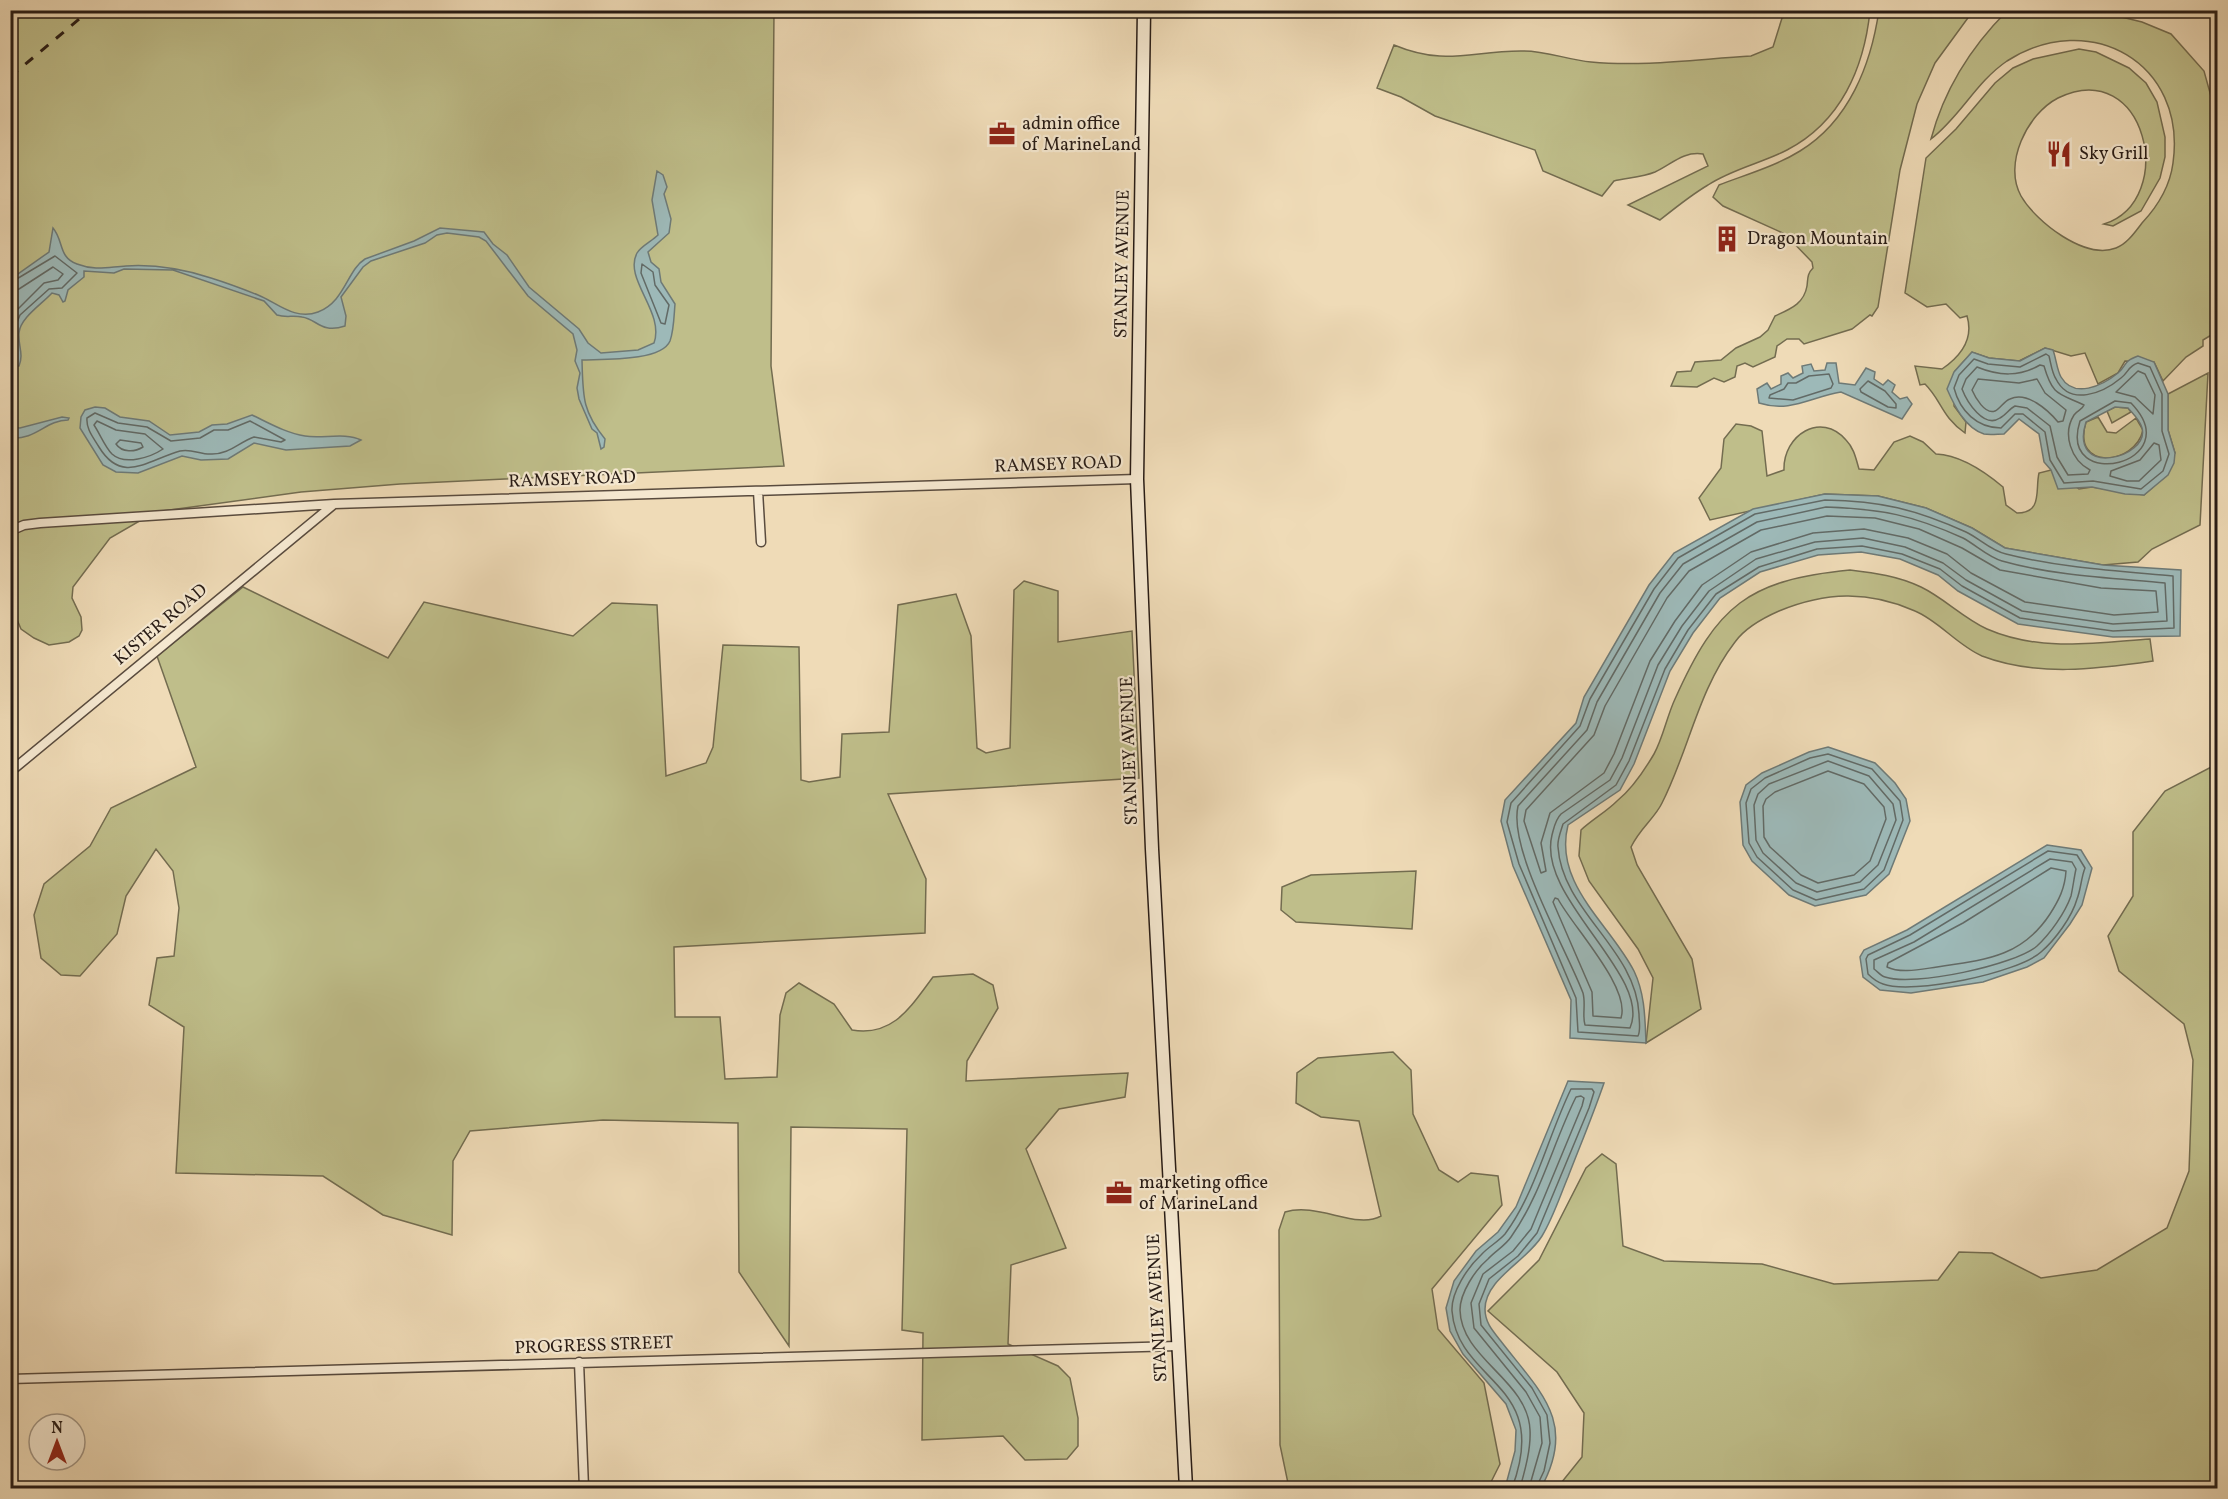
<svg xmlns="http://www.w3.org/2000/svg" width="2228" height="1499" font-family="Vollkorn,serif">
  <rect width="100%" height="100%" fill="#efdbb7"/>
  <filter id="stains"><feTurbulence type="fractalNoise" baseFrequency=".00333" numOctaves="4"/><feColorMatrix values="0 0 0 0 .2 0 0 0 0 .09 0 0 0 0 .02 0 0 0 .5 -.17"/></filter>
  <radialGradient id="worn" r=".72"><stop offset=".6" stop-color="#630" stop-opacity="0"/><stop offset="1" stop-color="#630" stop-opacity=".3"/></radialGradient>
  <path fill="#bfbe8a" stroke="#736c50" stroke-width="1.5" d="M 1879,10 L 1973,11 L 1935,63 L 1917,104 L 1900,170 L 1878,307 L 1872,316 L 1870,315 L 1852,329 L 1804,344 L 1799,339 L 1787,339 L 1777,346 L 1775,357 L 1753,367 L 1745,363 L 1737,366 L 1735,377 L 1724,382 L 1714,378 L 1697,387 L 1671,386 L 1677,372 L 1691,371 L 1695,362 L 1721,360 L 1736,348 L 1760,337 L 1768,330 L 1775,316 C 1790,309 1804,304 1807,286 C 1808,278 1807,274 1813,268 L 1812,262 L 1785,234 L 1723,206 L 1713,197 L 1719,185 C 1745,175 1776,166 1800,151 C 1849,121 1871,65 1879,10 Z
    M 10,11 L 774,11 L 771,366 L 784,466 L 400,484 L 301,492 L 155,512 L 110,538 L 73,587 L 72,598 L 81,617 L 82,630 L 79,636 L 69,642 L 49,645 L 34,638 L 21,629 L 10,603 Z
    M 1798,11 L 1870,11 C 1864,68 1841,122 1787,150 C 1762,163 1732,169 1708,185 C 1691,195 1675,208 1660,220 L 1628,205 L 1708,166 L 1703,154 C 1683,151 1672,164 1655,172 C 1643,177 1627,178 1614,181 L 1602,196 L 1543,171 L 1535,150 L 1435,116 L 1401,97 L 1377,88 L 1394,45 C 1447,67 1472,50 1524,51 C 1547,51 1568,60 1591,62 C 1643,67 1699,59 1751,56 L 1773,47 L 1782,18 Z
    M 2007,11 L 2097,11 L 2142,22 L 2171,34 L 2204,71 L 2217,118 L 2212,137 L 2218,157 L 2217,337 L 2213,334 L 2203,340 L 2203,346 L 2186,357 L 2163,381 L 2154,362 L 2125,361 L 2118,373 L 2098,384 L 2085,353 L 2071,356 L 2045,348 L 2019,361 L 1989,358 L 1972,352 L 1955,371 L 1954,406 L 1966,422 L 1965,433 C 1941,416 1942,401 1925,384 L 1920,385 L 1915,366 L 1942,369 C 1961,356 1974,339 1967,316 L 1960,318 L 1946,304 L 1927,307 L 1905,293 L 1926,158 L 1956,129 L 1995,83 L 2013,68 L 2033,59 L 2079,49 L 2096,52 L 2129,68 L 2146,83 L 2157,102 L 2165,137 L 2165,157 L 2160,178 L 2141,211 L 2113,226 L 2104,224 C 2179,200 2146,55 2058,98 C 2027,114 2003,164 2021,196 C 2036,222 2085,260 2116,248 C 2127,244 2135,232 2142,223 C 2158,206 2170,186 2173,163 C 2187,63 2090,8 2007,61 C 1976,82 1960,117 1931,139 C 1944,90 1971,47 2007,11 Z
    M 2208,373 L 2200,525 L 2152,549 L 2138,562 L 2103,565 L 2005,548 L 1972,528 L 1926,508 L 1878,496 L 1825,494 L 1710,520 L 1699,498 L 1721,468 L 1724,439 L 1736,424 L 1751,426 L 1762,431 L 1767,476 L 1784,470 C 1783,435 1821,411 1846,440 C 1854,448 1856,459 1859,469 L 1874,470 L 1894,442 L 1910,436 L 1923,442 L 1936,454 C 1961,455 1984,471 2003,487 L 2006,505 L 2017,513 C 2043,513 2035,490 2039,473 L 2051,470 L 2079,489 L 2092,487 L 2144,495 L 2152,488 L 2175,453 L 2168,430 L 2168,394 Z
    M 2115,407 L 2128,408 L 2131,412 L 2112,423 L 2107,411 Z
    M 2098,417 L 2107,432 L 2116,433 L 2136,418 L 2143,430 C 2135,466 2071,471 2086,422 Z
    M 1850,570 C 1875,573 1898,576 1921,587 C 1944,598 1963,618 1987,629 C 2040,652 2094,643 2150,639 L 2153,661 C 2097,669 2037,677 1982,656 C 1957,645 1939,621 1915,611 C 1868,590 1825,592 1779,611 C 1763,618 1745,628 1735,642 C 1698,690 1689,750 1662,803 C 1655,818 1640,828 1631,847 L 1637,865 L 1692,959 L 1701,1009 L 1646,1043 L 1653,978 L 1638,949 L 1589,881 L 1579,856 L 1581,830 C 1593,819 1606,812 1617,801 C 1632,789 1644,771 1654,754 C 1663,738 1667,716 1675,699 C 1717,605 1748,580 1850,570 Z
    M 1024,581 L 1058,591 L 1058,642 L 1132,631 L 1139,778 L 888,794 L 926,879 L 925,933 L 674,947 L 675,1017 L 720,1017 L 725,1079 L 777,1077 L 780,1015 L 786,993 L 799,983 L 834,1004 L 852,1030 C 894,1037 911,1006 933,977 L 973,974 L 993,985 L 998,1008 L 967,1061 L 966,1081 L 1128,1073 L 1125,1097 L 1059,1109 L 1026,1149 L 1066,1248 L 1011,1265 L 1008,1344 L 1058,1366 L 1070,1378 L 1078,1418 L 1078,1446 L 1067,1459 L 1025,1460 L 1003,1436 L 922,1440 L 923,1333 L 902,1330 L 907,1129 L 791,1127 L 789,1346 L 739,1272 L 738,1123 L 603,1120 L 470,1131 L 453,1161 L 452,1235 L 383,1215 L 323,1176 L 176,1173 L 184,1027 L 149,1005 L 157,958 L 174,956 L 179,908 L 173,871 L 156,849 L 126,896 L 117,934 L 80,976 L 61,975 L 41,958 L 34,915 L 44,884 L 90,846 L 111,808 L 196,767 L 157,656 L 243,587 L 388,658 L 424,602 L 573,636 L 612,603 L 657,605 L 666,776 L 706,763 L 713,747 L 723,645 L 799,647 L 801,780 L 809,782 L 840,777 L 842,734 L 889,732 L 898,605 L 956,594 L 971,636 L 977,748 L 986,753 L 1010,748 L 1014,590 Z
    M 2217,764 L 2217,1488 L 1557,1488 L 1582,1457 L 1584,1413 L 1557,1372 L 1488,1311 L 1539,1260 L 1586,1168 L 1602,1154 L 1616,1164 L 1623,1246 L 1664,1261 L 1762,1264 L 1834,1284 L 1938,1280 L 1959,1252 L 1992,1253 L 2041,1278 L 2097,1270 L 2167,1228 L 2189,1171 L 2193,1060 L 2184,1024 L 2119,971 L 2108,936 L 2133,896 L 2133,832 L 2165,791 Z
    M 1416,871 L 1412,929 L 1296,922 L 1281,910 L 1282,887 L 1311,875 Z
    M 1393,1052 L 1411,1070 L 1413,1114 L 1439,1170 L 1458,1182 L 1471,1173 L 1498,1176 L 1502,1205 L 1432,1289 L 1438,1329 L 1484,1383 L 1500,1464 L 1488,1488 L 1289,1488 L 1280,1445 L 1279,1230 L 1285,1212 C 1318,1202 1356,1230 1381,1216 L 1359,1121 L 1321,1117 L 1296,1103 L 1297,1073 L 1318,1058 Z"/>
  <path fill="#9db9b8" stroke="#6e7a77" stroke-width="1.5" fill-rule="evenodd" d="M 657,171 L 663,175 L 667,187 L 664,194 L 671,219 L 669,233 L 648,252 L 651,262 L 659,269 L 661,282 L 675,304 C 674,315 674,330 670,341 C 661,362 601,359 582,360 C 583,396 582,411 605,439 L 604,447 L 601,449 L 597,433 L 592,429 L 579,399 L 577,388 L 580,373 L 575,361 L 577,350 L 573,334 L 528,296 L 486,241 L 479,237 L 447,233 L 437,235 L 425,243 L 371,261 L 363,267 L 341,297 L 346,316 L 345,326 C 321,334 317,319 302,317 C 293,315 286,318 277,315 L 264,301 L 173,270 L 124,269 L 114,273 L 84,271 L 84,277 L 68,290 L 65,301 L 63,302 L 59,295 L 52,293 C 42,304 20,318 19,333 C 18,346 24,354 19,366 L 11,366 L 11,279 L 49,252 L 53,228 C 64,241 58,257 77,264 C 95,271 108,267 126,266 C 156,264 183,269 211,278 C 227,283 243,289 258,295 C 276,302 295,321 318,312 C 345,302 347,270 365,259 L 414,241 L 440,228 L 484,232 L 493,244 L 507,255 L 529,287 L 579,329 L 588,343 L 601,353 L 638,350 L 654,343 C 665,312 623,279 637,253 C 641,246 652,241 658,235 L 652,200 Z
    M 2045,348 L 2053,350 C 2056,358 2057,370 2061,377 C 2074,399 2102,386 2118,373 C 2128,364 2122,362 2138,356 L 2154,362 L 2168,394 L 2168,430 L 2175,453 L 2174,463 L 2168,475 L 2144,495 L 2125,494 L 2092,487 L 2058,489 L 2051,470 L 2044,462 L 2039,434 L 2019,419 L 2004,434 C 1998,434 1990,435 1984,434 C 1965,428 1954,405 1947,389 L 1954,372 L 1972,352 L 1989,358 L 2020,361 ZM 2115,407 L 2128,408 C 2133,414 2140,420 2142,428 C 2150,458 2068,479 2086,422 Z
    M 1827,363 L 1836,363 L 1839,383 L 1855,385 L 1866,368 L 1875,372 L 1874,379 L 1883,385 L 1888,380 L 1895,385 L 1892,392 L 1900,399 L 1907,397 L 1912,404 L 1902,419 L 1841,392 C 1811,397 1790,413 1759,403 L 1757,389 L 1767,383 L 1771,389 L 1781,384 L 1781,376 L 1788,373 L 1793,378 L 1803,373 L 1802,366 L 1811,364 L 1814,371 L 1825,370 Z
    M 95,407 L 105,408 L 120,417 L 149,421 L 170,435 L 199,432 L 212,425 L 227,424 L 252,415 C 269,423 286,433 305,436 C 322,439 345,432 361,440 L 350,446 L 286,450 L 254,443 L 228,459 L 201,460 L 182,456 L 138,473 L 116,472 L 103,465 L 80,428 L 81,417 L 85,410 Z
    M 62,417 L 69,418 L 68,420 C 46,420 36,440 11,438 L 11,427 L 20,428 Z
    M 1825,494 L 1878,496 L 1926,508 L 1972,528 L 2005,548 L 2103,565 L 2181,570 L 2180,636 L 2113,637 L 2018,624 L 1958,591 L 1938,575 L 1900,559 L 1861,552 L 1818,555 L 1760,572 L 1720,598 L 1693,633 L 1670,671 L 1634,764 L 1620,790 L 1568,825 C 1553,884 1610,924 1634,971 C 1645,994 1645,1018 1646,1043 L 1570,1038 L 1571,1000 L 1513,866 L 1501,821 L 1505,800 L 1576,723 L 1584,697 L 1649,585 L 1674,553 L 1753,509 Z
    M 1828,747 L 1875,763 L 1895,783 L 1906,799 L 1910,821 L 1889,874 L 1866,895 L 1815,906 L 1789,895 L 1752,861 L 1743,845 L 1740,802 L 1746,785 L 1762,773 L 1809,752 Z
    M 2047,845 L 2081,850 L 2092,868 L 2082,905 L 2070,924 L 2044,958 L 2027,967 L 1983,982 L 1911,993 L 1880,990 L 1863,977 L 1860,957 L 1864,950 L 1907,930 Z
    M 1568,1081 L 1604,1083 C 1593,1115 1580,1146 1568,1177 C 1560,1196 1553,1218 1542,1236 C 1527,1261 1485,1279 1485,1309 C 1485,1322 1492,1330 1500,1340 C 1539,1391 1578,1421 1541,1488 L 1505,1488 L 1515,1451 L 1516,1430 L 1506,1404 L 1463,1354 L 1450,1331 L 1446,1308 L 1454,1281 L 1476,1251 L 1498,1232 L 1516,1207 Z"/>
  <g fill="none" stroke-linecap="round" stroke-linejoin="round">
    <path stroke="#626a66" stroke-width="1.5" d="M 642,264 L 653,272 L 655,285 L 669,305 L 665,324 L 661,323 L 641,273 Z
      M 10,283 L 55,256 L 77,273 L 62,288 L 49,289 L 20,315 L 13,332 L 15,360 L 10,361
      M 10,291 L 19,289 L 53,267 L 63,274 L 58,280 L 44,283 L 10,317
      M 2046,354 L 2049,356 C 2051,364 2052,373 2056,379 C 2070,407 2103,393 2121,378 C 2129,372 2128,366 2138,363 L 2150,367 L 2162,394 L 2162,431 L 2169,454 L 2163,471 L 2141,489 L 2093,481 L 2064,483 L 2050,460 L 2045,432 L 2023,414 L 2015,414 L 2001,428 C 1977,428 1960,411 1954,388 L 1959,375 L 1974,359 L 1988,364 L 2020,367 Z
      M 2040,365 L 2044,366 C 2053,397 2059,393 2084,405 C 2082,410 2078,410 2074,415 C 2062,434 2071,460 2090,470 L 2088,474 L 2068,475 L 2057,457 L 2050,426 L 2027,408 L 2015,406 C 2009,409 2006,415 2000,418 C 1984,429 1967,402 1962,389 L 1966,379 L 1977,367 C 1999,376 2019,377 2040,365 Z
      M 2138,371 L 2145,374 L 2155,395 L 2153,414 L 2135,397 L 2116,392 Z
      M 1829,374 L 1833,384 L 1831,388 L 1793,400 L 1769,398 L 1770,395 L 1784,389 L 1788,383 L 1796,383 L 1809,376 Z
      M 1978,379 L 2019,383 L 2037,379 L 2045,393 L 2066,410 L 2063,421 L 2058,422 C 2048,410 2027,391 2010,399 C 2004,401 2000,409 1995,411 C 1985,415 1975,397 1972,390 Z
      M 1868,381 L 1885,391 L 1896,404 L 1896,408 L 1888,407 L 1861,392 L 1860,389 Z
      M 2115,401 L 2131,403 C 2190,464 2057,494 2080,421 Z
      M 95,413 L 118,423 L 147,427 L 171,441 L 200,438 L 214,430 L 228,430 L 250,421 L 285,440 L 281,442 L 254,437 C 238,443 229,454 212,454 C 201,455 191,448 180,451 C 148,460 122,485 99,447 C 93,437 86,429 87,418 Z
      M 97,421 L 116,430 L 145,434 L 163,449 C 151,457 125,466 112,454 C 105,447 100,434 94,425 Z
      M 120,440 L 141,443 L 143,447 C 135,452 122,453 116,444 Z
      M 2154,443 L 2159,445 L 2161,460 L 2139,481 L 2127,481 L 2110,476 L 2111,471 L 2140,460 Z
      M 1825,500 C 1881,501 1915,509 1966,532 C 1979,538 1991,551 2006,554 C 2061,568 2117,571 2173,576 L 2174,628 L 2113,631 L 2020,618 L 1962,586 L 1940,569 L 1902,554 L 1862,546 L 1817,549 L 1759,567 L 1716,594 L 1688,630 L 1665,669 L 1629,761 L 1616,785 L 1563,824 C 1561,831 1557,840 1558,847 C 1562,911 1636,949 1639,1014 C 1639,1021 1641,1030 1638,1036 L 1578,1032 L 1576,998 L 1519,864 L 1507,822 L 1511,803 L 1580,726 L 1590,699 L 1654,589 L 1678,558 L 1755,514 Z
      M 1826,507 C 1882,509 1912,515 1963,538 C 1976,545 1988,557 2002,561 C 2055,576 2111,578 2165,583 L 2167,621 L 2113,624 L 2022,611 L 1966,580 L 1943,563 L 1905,547 L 1863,538 L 1815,542 L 1756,559 L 1709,591 L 1682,626 L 1658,665 L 1622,758 L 1610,780 L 1561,814 C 1555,820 1554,828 1552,835 C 1536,898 1653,976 1630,1028 L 1585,1025 C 1582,1016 1586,1004 1583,993 C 1566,948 1508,850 1518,806 L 1587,730 L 1597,702 L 1660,593 L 1683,564 L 1757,522 Z
      M 1827,516 L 1875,518 L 1919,529 L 1962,548 L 2000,570 L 2101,588 L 2156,591 L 2158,612 L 2114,615 L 2025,602 L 1971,573 L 1947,554 L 1908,538 L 1864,529 L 1813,533 L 1751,552 L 1702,585 L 1675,621 L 1650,661 L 1614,754 L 1604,773 L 1550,813 L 1541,843 L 1546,871 L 1541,873 L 1524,821 L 1526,810 L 1594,735 L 1605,706 L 1667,598 L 1689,571 L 1761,530 Z
      M 1828,754 L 1872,769 L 1900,801 L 1903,820 L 1884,870 L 1864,889 L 1816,900 L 1793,890 L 1757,857 L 1749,843 L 1746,803 L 1751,789 L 1765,778 L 1810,758 Z
      M 1828,761 L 1869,776 L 1893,804 L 1896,820 L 1878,865 L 1860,882 L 1817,892 L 1796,883 L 1763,853 L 1756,840 L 1754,805 L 1758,794 L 1769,784 Z
      M 1828,771 L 1864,784 L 1884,807 L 1886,819 L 1870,861 L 1854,875 L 1818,883 L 1801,875 L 1770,847 L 1764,837 L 1763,806 L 1766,799 L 1775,792 Z
      M 2048,851 L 2077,855 L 2085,868 C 2081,878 2081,889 2077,899 C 2072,917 2055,940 2041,952 C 2018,973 1912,995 1883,984 C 1877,982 1872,978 1868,974 L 1866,959 L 1868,955 L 1910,935 Z
      M 2050,859 L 2072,862 L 2076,869 C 2074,878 2073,887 2071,896 C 2065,913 2050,934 2037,946 C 2015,965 1913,987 1885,977 C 1881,976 1878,972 1874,969 L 1874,960 L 1914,942 Z
      M 2051,868 L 2066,871 C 2065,888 2059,900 2050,914 C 2022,957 1985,960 1937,967 C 1922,969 1901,974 1887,967 L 1888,963 L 1963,923 Z
      M 1555,898 L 1558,899 C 1573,927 1631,988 1621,1018 L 1593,1016 L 1592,992 L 1553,902 Z
      M 1512,1488 C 1552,1382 1458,1384 1452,1311 C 1451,1292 1468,1267 1481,1255 C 1488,1247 1498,1242 1505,1234 C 1536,1192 1548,1136 1571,1089 L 1592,1089 L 1594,1092 L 1589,1108 L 1537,1233 L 1518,1256 L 1489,1279 L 1479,1304 L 1481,1325 L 1532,1388 L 1547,1415 L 1550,1443 L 1544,1471 L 1536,1488
      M 1520,1488 C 1525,1470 1531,1449 1530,1430 C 1528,1380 1461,1359 1460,1310 C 1460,1293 1475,1270 1488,1259 C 1495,1251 1505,1246 1511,1237 C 1541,1195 1553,1143 1576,1097 L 1581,1096 L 1584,1098 L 1582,1106 L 1531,1229 L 1513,1251 L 1483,1274 L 1471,1303 L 1474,1328 L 1526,1392 L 1540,1417 L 1542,1443 L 1529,1488"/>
    <g stroke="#594b3e" stroke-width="11">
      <path id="street" d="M 758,491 L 761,542
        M 10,531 L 24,525 L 40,523 L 334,504 L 1137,479
        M 10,772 L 333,505
        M 579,1362 L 584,1488
        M 10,1379 L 1178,1346"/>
    </g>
    <g stroke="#271b15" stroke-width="15">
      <path id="secondary" d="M 1144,10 L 1137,479 L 1152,849 L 1186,1488"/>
    </g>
    <use href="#street" stroke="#f5e8d0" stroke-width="8"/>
    <use href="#secondary" stroke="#f5e8d0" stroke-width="12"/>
    <path stroke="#271b15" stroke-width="3" stroke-dasharray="10 10" stroke-linecap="butt" d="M 10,77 L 90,10"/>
  </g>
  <defs>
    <g id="office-bare" transform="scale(2.07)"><path d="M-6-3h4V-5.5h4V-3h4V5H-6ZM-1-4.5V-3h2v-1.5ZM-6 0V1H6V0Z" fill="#8f2418" stroke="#f5e8d0" stroke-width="2.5" paint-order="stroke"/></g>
    <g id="restaurant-bare" transform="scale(2.07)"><path d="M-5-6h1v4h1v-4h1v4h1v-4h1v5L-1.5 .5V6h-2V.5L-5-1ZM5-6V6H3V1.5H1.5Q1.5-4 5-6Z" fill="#8f2418" stroke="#f5e8d0" stroke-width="2.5" paint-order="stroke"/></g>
    <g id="building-bare" transform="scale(2.07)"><path d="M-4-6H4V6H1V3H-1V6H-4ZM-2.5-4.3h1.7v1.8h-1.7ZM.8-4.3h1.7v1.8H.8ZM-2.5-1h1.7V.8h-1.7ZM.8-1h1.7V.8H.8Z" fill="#8f2418" stroke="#f5e8d0" stroke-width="2.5" paint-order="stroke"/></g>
  </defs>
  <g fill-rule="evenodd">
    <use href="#office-bare" x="1002" y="134"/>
    <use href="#restaurant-bare" x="2059" y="154"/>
    <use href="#building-bare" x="1727" y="239"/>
    <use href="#office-bare" x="1119" y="1193"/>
  </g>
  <g text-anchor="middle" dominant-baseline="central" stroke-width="4.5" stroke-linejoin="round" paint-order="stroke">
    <g font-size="18" fill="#271b15" stroke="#f5e8d0" text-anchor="start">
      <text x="1022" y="124">admin office<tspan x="1022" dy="21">of MarineLand</tspan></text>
      <text x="2079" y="154">Sky Grill</text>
      <text x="1747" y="239">Dragon Mountain</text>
      <text x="1139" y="1183">marketing office<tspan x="1139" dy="21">of MarineLand</tspan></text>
    </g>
    <g font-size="18" fill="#271b15" stroke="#f5e8d0">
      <text transform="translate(1123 264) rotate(-89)">STANLEY AVENUE</text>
      <text transform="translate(1058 465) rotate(-2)">RAMSEY ROAD</text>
      <text transform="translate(572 480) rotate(-2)">RAMSEY ROAD</text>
      <text transform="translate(161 625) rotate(-40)">KISTER ROAD</text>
      <text transform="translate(1130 751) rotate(-92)">STANLEY AVENUE</text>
      <text transform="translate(1158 1308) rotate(-93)">STANLEY AVENUE</text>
      <text transform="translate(594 1346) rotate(-2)">PROGRESS STREET</text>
    </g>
  </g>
  <rect width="2228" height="1499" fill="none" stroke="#efdbb7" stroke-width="36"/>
  <rect x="12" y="12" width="2204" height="1475" fill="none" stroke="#271b15" stroke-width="3"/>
  <rect x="18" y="18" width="2192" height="1463" fill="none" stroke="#271b15" stroke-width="1.5"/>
  <g transform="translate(57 1442)"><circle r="28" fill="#f5e8d0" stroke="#a39685" stroke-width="1.5"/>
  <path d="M0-4.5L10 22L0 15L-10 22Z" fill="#8f2418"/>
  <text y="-9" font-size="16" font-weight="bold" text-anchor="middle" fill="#271b15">N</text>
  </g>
  <rect width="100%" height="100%" filter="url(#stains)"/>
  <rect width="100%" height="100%" fill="url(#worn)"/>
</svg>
